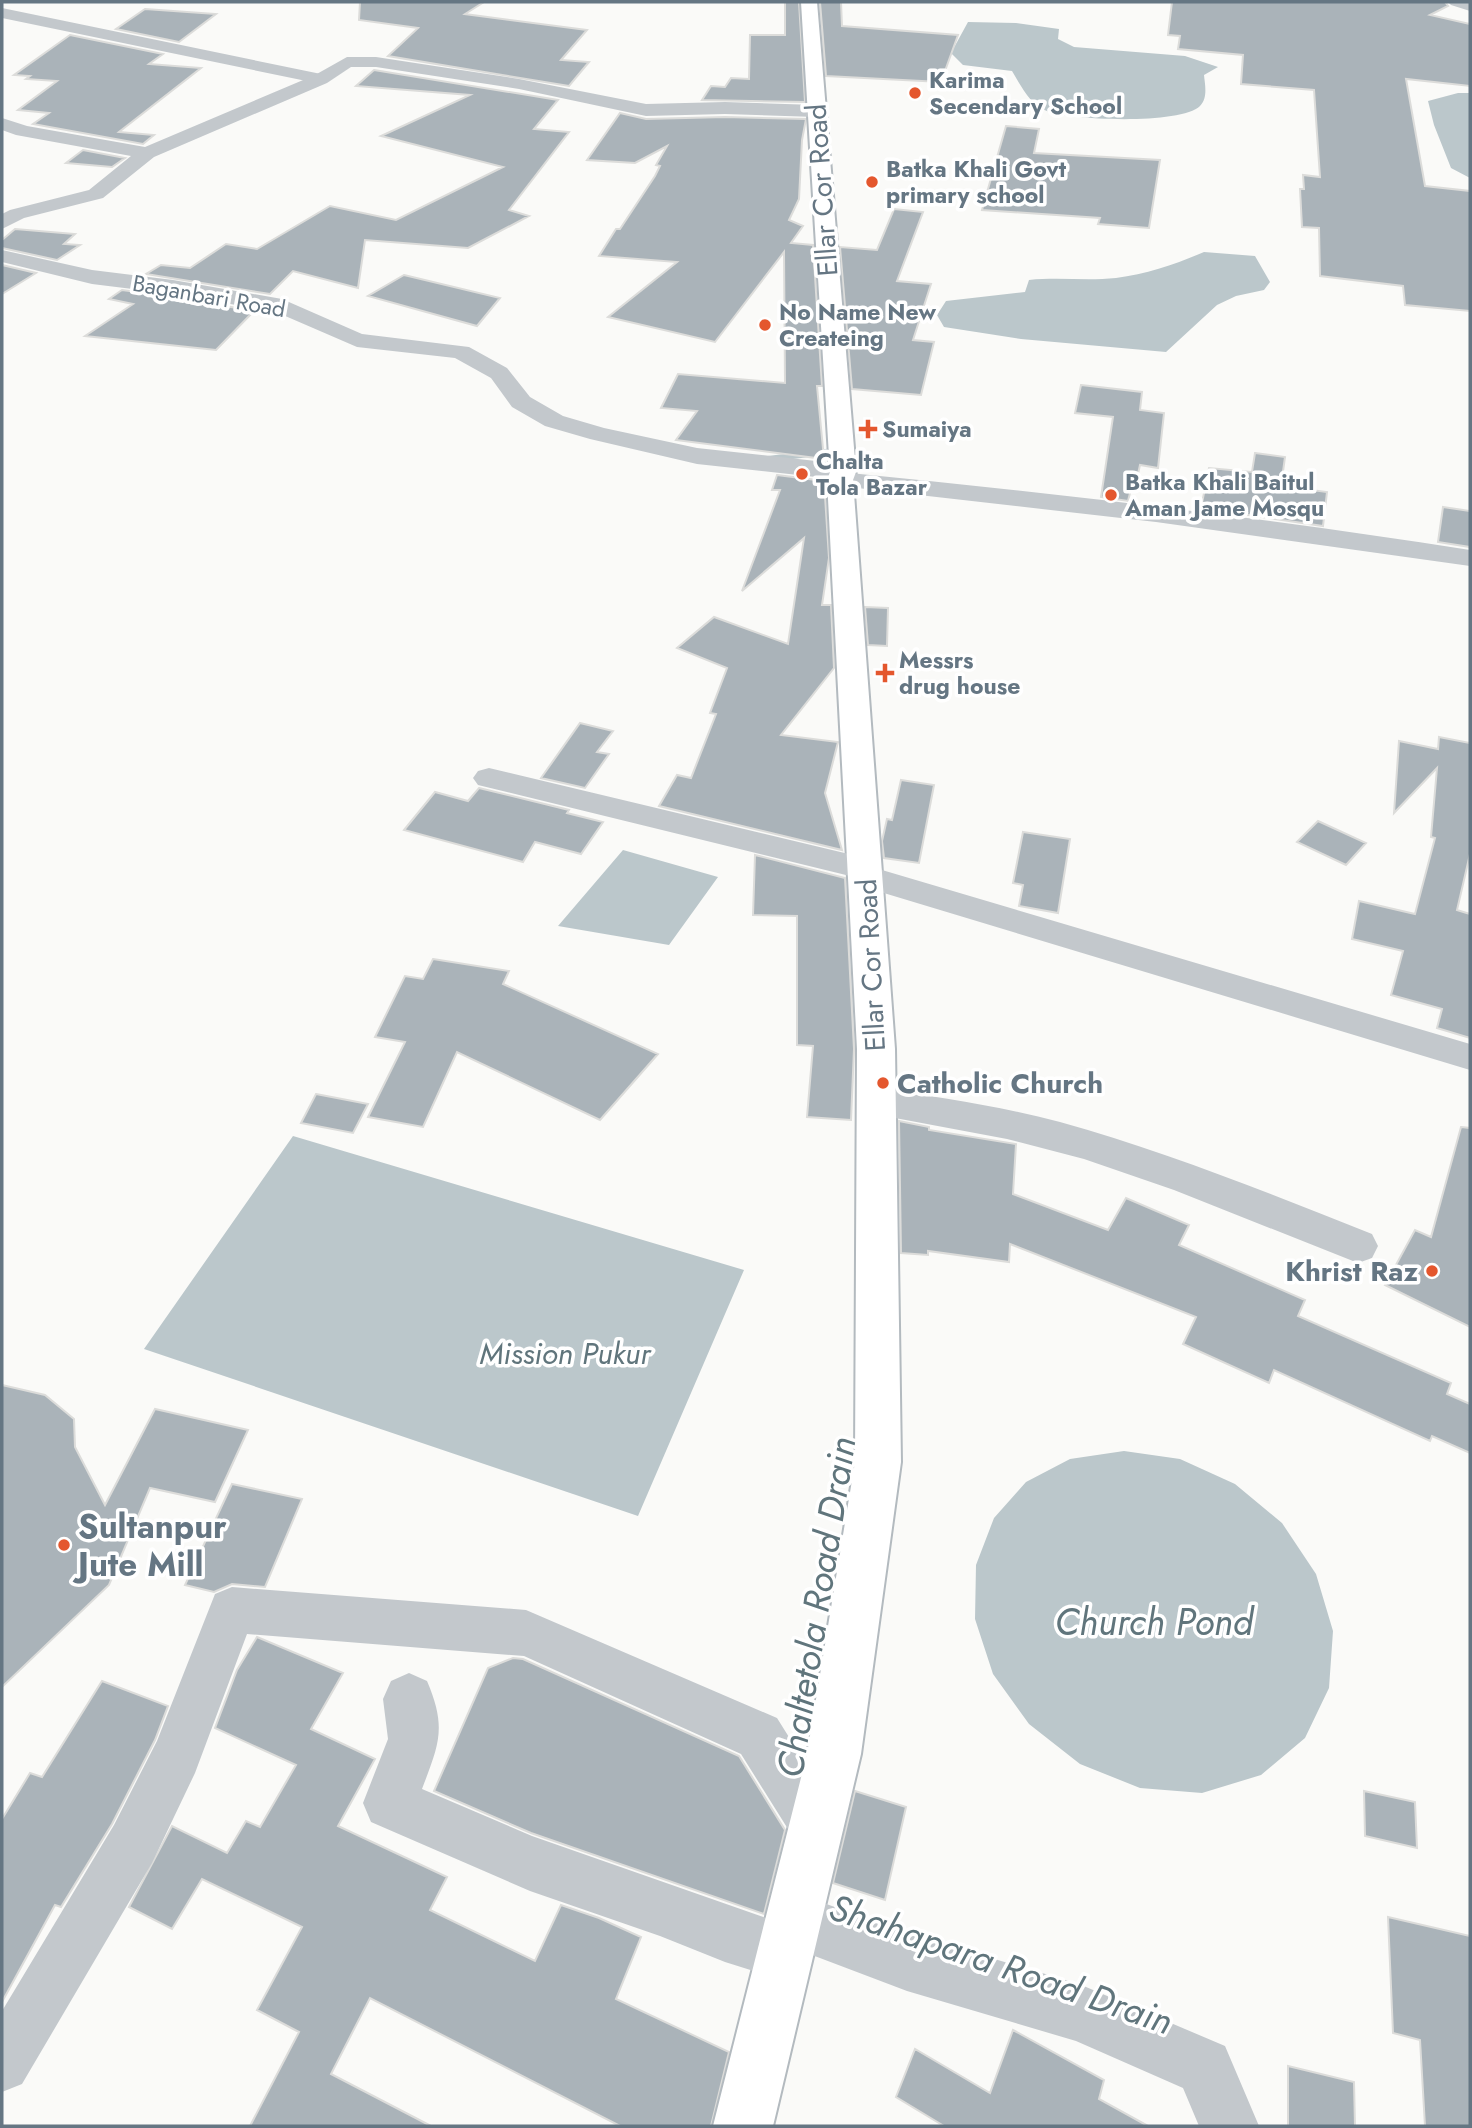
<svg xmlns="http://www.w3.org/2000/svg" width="1472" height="2128" font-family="Jost,sans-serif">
  <rect width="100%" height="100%" fill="#fafaf8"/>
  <path fill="#bbc7cb" d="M 968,22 L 1016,23 L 1059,29 L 1058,39 L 1074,47 L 1185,56 L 1218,67 L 1204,75 C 1205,85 1208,98 1200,106 C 1181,125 1065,121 1042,109 C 1028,101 1020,84 1012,71 L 963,65 L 951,53 Z
    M 1458,93 L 1470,93 L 1470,178 L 1451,168 L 1434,125 L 1428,101 Z
    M 1204,252 L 1255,256 L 1270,282 L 1264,290 L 1236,296 L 1217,305 L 1166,352 L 1021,339 L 944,327 L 937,315 L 946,301 L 1025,292 L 1029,280 C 1058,277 1087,281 1116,278 C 1147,274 1176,264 1204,252 Z
    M 623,850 L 718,877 L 669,945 L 558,926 Z
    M 293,1136 L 744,1270 L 638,1516 L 144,1349 Z
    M 1124,1451 L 1180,1459 L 1235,1484 L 1282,1523 L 1316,1574 L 1333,1631 L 1329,1688 L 1305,1738 L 1261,1775 L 1202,1793 L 1140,1788 L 1080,1764 L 1029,1724 L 993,1674 L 975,1619 L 976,1565 L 994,1518 L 1026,1482 L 1070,1459 Z"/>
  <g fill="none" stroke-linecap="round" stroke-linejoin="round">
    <path stroke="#bbc7cb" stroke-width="6" d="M 768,459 L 842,450"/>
  </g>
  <path fill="#aab3b9" stroke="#dcdcda" stroke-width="2" d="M 360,2 L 484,2 L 465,14 L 587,30 L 561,60 L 589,62 L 569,86 L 388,56 L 418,28 L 359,20 Z
    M 785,2 L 799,2 L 805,102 L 702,100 L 711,86 L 725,87 L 731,78 L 749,79 L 750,35 L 785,35 Z
    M 820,2 L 841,2 L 842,26 L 958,35 L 941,82 L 826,76 Z
    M 1172,2 L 1445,2 L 1448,6 L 1430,15 L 1470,24 L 1470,86 L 1406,79 L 1425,186 L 1470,191 L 1470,311 L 1405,305 L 1403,286 L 1320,276 L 1319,228 L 1302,227 L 1300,189 L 1304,189 L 1303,175 L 1320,177 L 1314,90 L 1241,84 L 1243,55 L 1178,49 L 1180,36 L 1168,35 Z
    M 145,9 L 216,14 L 179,42 L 116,29 Z
    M 70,35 L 163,54 L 149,64 L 201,68 L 119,132 L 154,135 L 143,144 L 33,124 L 49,113 L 18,110 L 57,81 L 26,79 L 30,76 L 14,75 Z
    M 374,70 L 558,100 L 534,129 L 569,132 L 509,210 L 529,216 L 468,248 L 365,240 L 358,288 L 293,271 L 270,294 L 146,274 L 161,265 L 190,268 L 226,244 L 257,249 L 330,206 L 396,220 L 503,167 L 381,136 L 470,95 L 356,86 Z
    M 620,113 L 646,119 L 725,117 L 806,119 L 802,140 L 799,199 L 789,220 L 803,226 L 791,243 L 813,245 L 822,386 L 817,386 L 824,459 L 676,440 L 697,411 L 661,408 L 678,374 L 785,383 L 784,252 L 715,342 L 608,317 L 677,262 L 599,256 L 616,229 L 620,229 L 655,176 L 660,166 L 656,165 L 667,146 L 635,163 L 587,160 Z
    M 1006,126 L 1039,129 L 1034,153 L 1160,160 L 1149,228 L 1098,224 L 1100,218 L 982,210 Z
    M 83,150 L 125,158 L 112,167 L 66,163 Z
    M 894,209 L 923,212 L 897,281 L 931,284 L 913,340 L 934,342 L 921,395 L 852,389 L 840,247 L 877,250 Z
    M 15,229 L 75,234 L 64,244 L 80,245 L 57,260 L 2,248 L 2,240 Z
    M 2,265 L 36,273 L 2,294 Z
    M 404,275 L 500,298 L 477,326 L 368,296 Z
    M 122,290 L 173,297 L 254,311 L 216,350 L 85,336 L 133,304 L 109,299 Z
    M 1081,385 L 1142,392 L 1140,410 L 1164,413 L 1158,468 L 1140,465 L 1138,474 L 1135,473 L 1128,501 L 1101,497 L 1113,417 L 1075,413 Z
    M 1255,453 L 1285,457 L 1281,486 L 1327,492 L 1323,526 L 1201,508 L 1209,468 L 1252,472 Z
    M 777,475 L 824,481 L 829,558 L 822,605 L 831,605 L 834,668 L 781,735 L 838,742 L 825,793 L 842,850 L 659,806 L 677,775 L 691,778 L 716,714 L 710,713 L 727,668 L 677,648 L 714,617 L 788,644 L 804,538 L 742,591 L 780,490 L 772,490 Z
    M 1443,507 L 1470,511 L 1470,547 L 1438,542 Z
    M 865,607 L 888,608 L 887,646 L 868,645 Z
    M 580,723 L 613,731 L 597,752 L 609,754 L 585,788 L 541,778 Z
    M 1439,737 L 1470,743 L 1470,854 L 1457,910 L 1470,914 L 1470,1038 L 1437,1028 L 1442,1009 L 1391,995 L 1403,951 L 1352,939 L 1359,901 L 1415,914 L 1435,838 L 1431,837 L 1437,768 L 1394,813 L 1399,741 L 1438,749 Z
    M 901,780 L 934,785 L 919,863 L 884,858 L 882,841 L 887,819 L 892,820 Z
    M 479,788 L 569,810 L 567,813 L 603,822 L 581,854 L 535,842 L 523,862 L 404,830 L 435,792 L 468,801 Z
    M 1318,821 L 1366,843 L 1346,865 L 1297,842 Z
    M 1023,832 L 1070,839 L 1058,913 L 1019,906 L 1023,885 L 1013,883 Z
    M 755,855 L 845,878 L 854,1049 L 851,1120 L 807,1117 L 813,1046 L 797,1045 L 797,916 L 753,915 Z
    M 433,959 L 509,971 L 503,984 L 658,1054 L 600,1120 L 457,1052 L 423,1127 L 368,1117 L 405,1042 L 375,1037 L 405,976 L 423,979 Z
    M 316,1094 L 368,1104 L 353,1133 L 301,1123 Z
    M 899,1121 L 929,1127 L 929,1130 L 1016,1144 L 1013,1194 L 1108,1230 L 1126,1198 L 1189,1225 L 1179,1245 L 1305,1300 L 1298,1316 L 1451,1383 L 1447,1394 L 1470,1404 L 1470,1453 L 1432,1436 L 1430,1441 L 1274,1370 L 1269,1383 L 1183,1344 L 1196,1317 L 1010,1244 L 1009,1262 L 928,1251 L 928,1255 L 901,1253 Z
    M 1461,1127 L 1470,1128 L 1470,1327 L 1385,1285 L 1415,1230 L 1431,1237 Z
    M 2,1385 L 45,1395 L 74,1419 L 75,1447 L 105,1505 L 155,1409 L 248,1430 L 215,1502 L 150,1488 L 109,1585 L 2,1687 Z
    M 232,1484 L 302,1499 L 265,1587 L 232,1584 L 214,1592 L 185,1585 Z
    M 257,1637 L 343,1673 L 311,1729 L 375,1759 L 338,1826 L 447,1877 L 430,1910 L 535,1961 L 561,1905 L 599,1918 L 641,1937 L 616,1999 L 729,2052 L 711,2126 L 620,2126 L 370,1998 L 331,2074 L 431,2126 L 250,2126 L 299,2032 L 257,2010 L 302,1927 L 202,1879 L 172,1929 L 129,1907 L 172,1826 L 227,1853 L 246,1821 L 260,1827 L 296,1765 L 215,1728 L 237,1670 Z
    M 513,1658 L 523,1659 L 739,1756 L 785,1830 L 764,1914 L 531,1833 L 434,1791 L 488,1668 Z
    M 102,1681 L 168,1706 L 155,1740 L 112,1824 L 61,1907 L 55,1905 L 2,2002 L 2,1819 L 30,1773 L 42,1777 Z
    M 855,1791 L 906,1807 L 885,1900 L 833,1883 Z
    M 1364,1791 L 1415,1802 L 1417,1848 L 1365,1836 Z
    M 1388,1917 L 1470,1936 L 1470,2126 L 1425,2126 L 1420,2040 L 1393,2033 Z
    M 1013,2030 L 1104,2080 L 1099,2099 L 1148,2126 L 944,2126 L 896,2097 L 915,2049 L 990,2093 Z
    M 1288,2066 L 1354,2082 L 1355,2126 L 1288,2126 Z"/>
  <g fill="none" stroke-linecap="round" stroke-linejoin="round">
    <g stroke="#b3babf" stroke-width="4">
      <path id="secondary" d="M 801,2 L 817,2 L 856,472 L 853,480 L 895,1049 L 901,1462 L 861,1754 L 773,2126 L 713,2126 L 807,1754 L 855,1462 L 857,1049 L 827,480 L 830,472 Z"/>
    </g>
    <path fill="#c3c8cc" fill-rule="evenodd" d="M 1448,2 L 1470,2 L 1470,11 L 1451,5 Z
      M 2,8 L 321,74 L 329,79 L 321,84 L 2,18 Z
      M 840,472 C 1051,493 1261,517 1470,550 L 1470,566 L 1156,522 L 831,485 L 827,480 L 831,475 Z
      M 489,768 L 878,861 L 882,870 L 1470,1044 L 1470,1070 L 854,884 L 850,876 L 478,785 L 473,778 L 478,771 Z
      M 876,1088 C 938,1097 1000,1106 1060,1122 C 1167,1152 1269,1193 1372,1234 L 1378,1246 L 1372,1258 L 1358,1263 L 1174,1190 L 1084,1159 L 1007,1139 L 863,1112 L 857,1102 L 863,1092 Z
      M 232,1587 L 526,1610 L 777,1718 L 834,1809 L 842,1827 L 834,1845 L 816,1853 L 798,1845 L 741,1754 L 524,1656 L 247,1634 L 195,1773 L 152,1863 L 22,2084 L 2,2092 L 2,2011 L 114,1825 L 157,1741 L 215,1594 Z"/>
    <path fill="#c3c8cc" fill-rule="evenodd" d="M 347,57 L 376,57 L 519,79 L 646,104 L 725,102 L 816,105 L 825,111 L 816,117 L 725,114 L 646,116 L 519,89 L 376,67 L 351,67 L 327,83 L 154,157 L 103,198 L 24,218 L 2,229 L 2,214 L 10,210 L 89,190 L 131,156 L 16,135 L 2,130 L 2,118 L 27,126 L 145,147 L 315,75 Z
      M 2,250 L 92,270 L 173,280 L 282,299 L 362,334 L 469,347 L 507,368 L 530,397 L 563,416 L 604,428 L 697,448 L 843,464 L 852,466 L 856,472 L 852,478 L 843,480 L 697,464 L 590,439 L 545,426 L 512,407 L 491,378 L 455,358 L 357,347 L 276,312 L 173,294 L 92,284 L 2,262 Z
      M 409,1673 L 427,1681 C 447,1728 439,1744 422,1789 L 532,1836 L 766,1918 L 773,1900 L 793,1892 L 907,1933 L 1079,1984 L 1225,2046 L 1259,2126 L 1199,2126 L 1183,2088 L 1076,2041 L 907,1991 L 812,1955 L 805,1972 L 785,1981 L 725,1962 L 660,1936 L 530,1891 L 371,1822 L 363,1803 L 388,1739 L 383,1699 L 391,1681 Z"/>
    <use href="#secondary" fill="#fff" fill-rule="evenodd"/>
  </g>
  <g fill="#e4572e" stroke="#fff" stroke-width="2.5">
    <circle cx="915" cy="93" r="7"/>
    <circle cx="872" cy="182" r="7"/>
    <circle cx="765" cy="325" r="7"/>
    <path d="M864.5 418.5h7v7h7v7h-7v7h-7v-7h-7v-7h7z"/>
    <circle cx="802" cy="474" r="7"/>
    <circle cx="1111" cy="495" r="7"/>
    <path d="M881.5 662.5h7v7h7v7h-7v7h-7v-7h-7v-7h7z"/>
    <circle cx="883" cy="1083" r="7"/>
    <circle cx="1432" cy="1271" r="7"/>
    <circle cx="64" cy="1545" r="7"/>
  </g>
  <g text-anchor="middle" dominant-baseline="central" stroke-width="7" stroke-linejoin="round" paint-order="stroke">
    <g font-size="23" font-weight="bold" fill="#657683" stroke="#fff" text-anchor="start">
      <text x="929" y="80">Karima<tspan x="929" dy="26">Secendary School</tspan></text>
      <text x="886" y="169">Batka Khali Govt<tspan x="886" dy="26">primary school</tspan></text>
      <text x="779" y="312">No Name New<tspan x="779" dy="26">Createing</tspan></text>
      <text x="882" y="429">Sumaiya</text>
      <text x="816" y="461">Chalta<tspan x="816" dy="26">Tola Bazar</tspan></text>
      <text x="1125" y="482">Batka Khali Baitul<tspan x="1125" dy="26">Aman Jame Mosqu</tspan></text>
      <text x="899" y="660">Messrs<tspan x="899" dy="26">drug house</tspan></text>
    </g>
    <g font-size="23" fill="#657683" stroke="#fff">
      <text transform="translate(209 296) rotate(10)">Baganbari Road</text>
    </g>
    <g font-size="28" fill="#657683" stroke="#fff">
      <text transform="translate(822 190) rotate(-94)">Ellar Cor Road</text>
      <text transform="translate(871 965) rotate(-93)">Ellar Cor Road</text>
    </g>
    <g font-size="28" font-weight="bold" fill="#657683" stroke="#fff" text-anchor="start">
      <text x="897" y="1083">Catholic Church</text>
      <text x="1418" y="1271" text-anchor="end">Khrist Raz</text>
    </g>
    <g font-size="30" font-style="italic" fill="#60757c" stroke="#fff">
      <text x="565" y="1353">Mission Pukur</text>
    </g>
    <g font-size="33" font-weight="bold" fill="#657683" stroke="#fff" text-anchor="start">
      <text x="78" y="1526">Sultanpur<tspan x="78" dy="38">Jute Mill</tspan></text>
    </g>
    <g font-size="37" font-style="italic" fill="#60757c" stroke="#fff">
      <text transform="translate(816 1607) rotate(-81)">Chaltetola Road Drain</text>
      <text x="1154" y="1622">Church Pond</text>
      <text transform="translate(1001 1964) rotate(19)">Shahapara Road Drain</text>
    </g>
  </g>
  <rect width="1472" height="2128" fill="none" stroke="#657683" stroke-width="7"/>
</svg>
